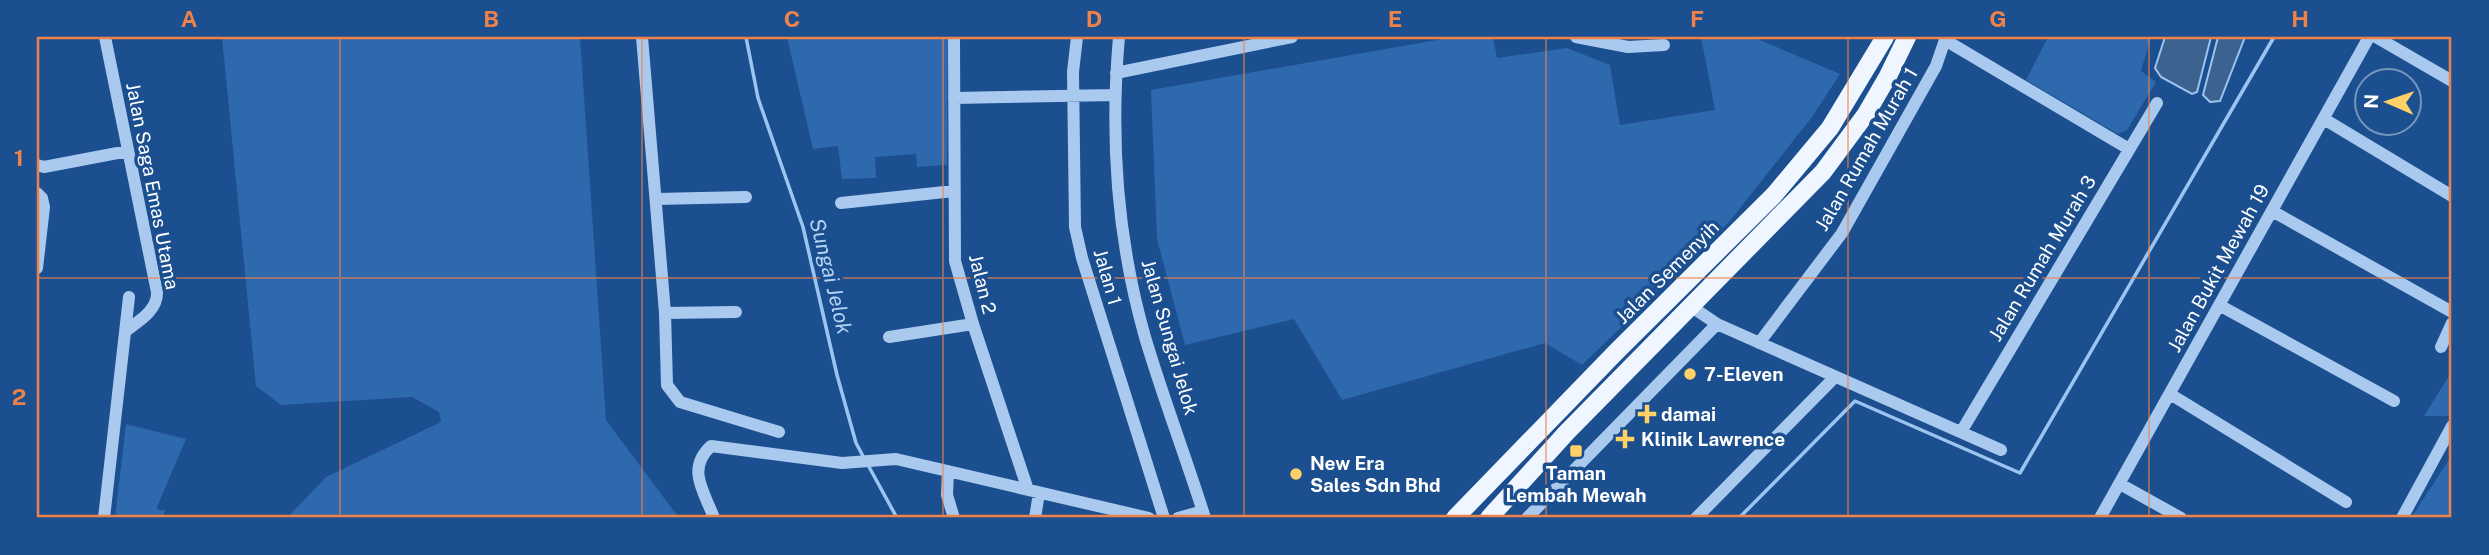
<svg xmlns="http://www.w3.org/2000/svg" width="2489" height="555" font-family="'Public Sans',sans-serif">
  <rect width="100%" height="100%" fill="#1b4f8f"/>
  <path fill="#2e69ad" d="M 222,37 L 580,37 L 606,420 L 679,518 L 287,518 L 326,477 L 441,422 L 439,412 L 412,397 L 281,405 L 256,386 Z
    M 787,37 L 948,37 L 947,165 L 917,167 L 916,154 L 875,157 L 876,178 L 842,179 L 838,146 L 813,149 Z
    M 1454,37 L 1493,37 L 1497,58 L 1567,48 L 1610,65 L 1620,125 L 1715,110 L 1701,37 L 1753,37 L 1840,74 L 1812,117 L 1729,222 L 1582,365 L 1545,343 L 1342,400 L 1294,319 L 1185,345 L 1157,239 L 1151,90 Z
    M 2048,37 L 2151,37 L 2141,71 L 2156,82 L 2127,130 L 2118,134 L 2026,80 Z
    M 2452,371 L 2452,416 L 2424,416 Z
    M 126,424 L 186,439 L 157,507 L 158,510 L 165,510 L 163,518 L 115,518 Z
    M 2452,455 L 2452,518 L 2411,518 Z"/>
  <path fill="#3c6290" stroke="#9cc4f0" stroke-width="2" d="M 2165,37 L 2211,37 L 2197,92 L 2192,94 L 2161,77 L 2155,68 Z
    M 2218,37 L 2245,37 L 2220,101 L 2210,102 L 2203,95 Z"/>
  <g fill="none" stroke-linecap="round" stroke-linejoin="round">
    <path stroke="#9cc4f0" stroke-width="3.5" d="M 746,37 L 758,98 L 803,227 L 837,375 L 856,443 L 864,458
      M 868,465 L 897,518
      M 1739,518 L 1855,401 L 2020,473 L 2274,37"/>
    <path stroke="#a9c9ee" stroke-width="12" d="M 105,37 L 157,292 C 158,310 139,321 127,330
      M 642,37 L 665,313 L 667,385 L 680,402 L 779,432
      M 954,37 L 955,261 L 973,324 L 1028,490
      M 1077,37 L 1073,72 L 1075,227 L 1082,258 L 1164,518
      M 1119,37 C 1110,138 1117,239 1145,337 C 1163,398 1186,457 1205,518
      M 1576,37 L 1628,47 L 1664,45
      M 2376,37 L 2452,81
      M 1945,40 L 2129,149
      M 1116,73 L 1292,37
      M 954,98 L 1115,95
      M 2324,119 L 2452,196
      M 37,165 L 44,167 L 128,151
      M 37,193 L 42,198 L 44,207 L 37,268
      M 656,199 L 746,197
      M 841,203 L 954,191
      M 2272,211 L 2452,312
      M 2219,305 L 2394,401
      M 1692,307 L 1717,324 L 2001,450
      M 665,313 L 736,312
      M 889,337 L 973,324
      M 1759,343 L 1842,233 L 1936,66 L 1946,37
      M 2441,347 L 2452,323
      M 2170,394 L 2346,502
      M 1961,432 L 2157,103
      M 948,471 L 947,495 L 954,518
      M 2120,484 L 2181,518
      M 104,518 L 129,297
      M 714,518 C 704,491 686,469 711,446 L 842,463 L 896,459 L 1149,518
      M 1035,518 L 1039,493
      M 1178,518 L 1203,511
      M 1527,518 L 1717,324
      M 1696,518 L 1835,377
      M 2100,518 L 2369,37
      M 2402,518 L 2452,426"/>
    <path stroke="#f0f6ff" stroke-width="18" d="M 1455,518 L 1616,352 L 1774,195 L 1830,128 L 1885,37
      M 1489,518 L 1567,432 L 1823,172 L 1866,114 L 1888,76 L 1907,37"/>
  </g>
  <path fill="none" stroke="#ee8249" stroke-width="2" stroke-opacity="0.55" d="M 340,37 L 340,518M 642,37 L 642,518M 943,37 L 943,518M 1244,37 L 1244,518M 1546,37 L 1546,518M 1848,37 L 1848,518M 2149,37 L 2149,518M 37,278 L 2452,278"/>
  <g fill="#ffd166" stroke="#1b4f8f" stroke-width="2.5">
    <circle cx="1690" cy="374" r="7"/>
    <path d="M1643.5 403.5h7v7h7v7h-7v7h-7v-7h-7v-7h7z"/>
    <path d="M1621.5 428.5h7v7h7v7h-7v7h-7v-7h-7v-7h7z"/>
    <rect x="1569" y="444" width="14" height="14" rx="3.5"/>
    <circle cx="1296" cy="474" r="7"/>
  </g>
  <g text-anchor="middle" dominant-baseline="central" stroke-width="7" stroke-linejoin="round" paint-order="stroke">
    <g font-size="19" fill="#fff" stroke="#1b4f8f">
      <text transform="translate(1866 149) rotate(-60)">Jalan Rumah Murah 1</text>
      <text transform="translate(153 186) rotate(79)">Jalan Saga Emas Utama</text>
      <text transform="translate(2042 258) rotate(-59)">Jalan Rumah Murah 3</text>
      <text transform="translate(2218 268) rotate(-61)">Jalan Bukit Mewah 19</text>
      <text transform="translate(1667 272) rotate(-45)">Jalan Semenyih</text>
      <text transform="translate(1108 277) rotate(74)">Jalan 1</text>
      <text transform="translate(983 284) rotate(76)">Jalan 2</text>
      <text transform="translate(1170 337) rotate(74)">Jalan Sungai Jelok</text>
    </g>
    <g font-size="19" font-weight="bold" fill="#fff" stroke="#1b4f8f" text-anchor="start">
      <text x="1704" y="374">7-Eleven</text>
      <text x="1661" y="414">damai</text>
      <text x="1641" y="439">Klinik Lawrence</text>
      <text x="1310" y="463">New Era<tspan x="1310" dy="22">Sales Sdn Bhd</tspan></text>
      <text x="1576" y="473" text-anchor="middle">Taman<tspan x="1576" dy="22">Lembah Mewah</tspan></text>
    </g>
    <g font-size="21" font-style="italic" fill="#b5d3f5" stroke="#1b4f8f">
      <text transform="translate(831 276) rotate(76)">Sungai Jelok</text>
    </g>
  </g>
  <rect width="2489" height="555" fill="none" stroke="#1b4f8f" stroke-width="77"/>
  <g transform="translate(2388 102) rotate(272)"><circle r="33" fill="#1b4f8f" stroke="#7695bc" stroke-width="2"/>
  <path d="M0-5L12 26L0 18L-12 26Z" fill="#ffd166"/>
  <text y="-10" font-size="19" font-weight="bold" text-anchor="middle" fill="#ffffff">N</text>
  </g>
  <rect x="38" y="38" width="2412" height="478" fill="none" stroke="#ee8249" stroke-width="2.5"/>
  <g font-size="23" text-anchor="middle" font-weight="bold" fill="#ee8249">
    <text x="189" y="27">A</text>
    <text x="491" y="27">B</text>
    <text x="792" y="27">C</text>
    <text x="1094" y="27">D</text>
    <text x="1395" y="27">E</text>
    <text x="1697" y="27">F</text>
    <text x="1998" y="27">G</text>
    <text x="2300" y="27">H</text>
    <text x="19" y="166">1</text>
    <text x="19" y="405">2</text>
  </g>
</svg>
